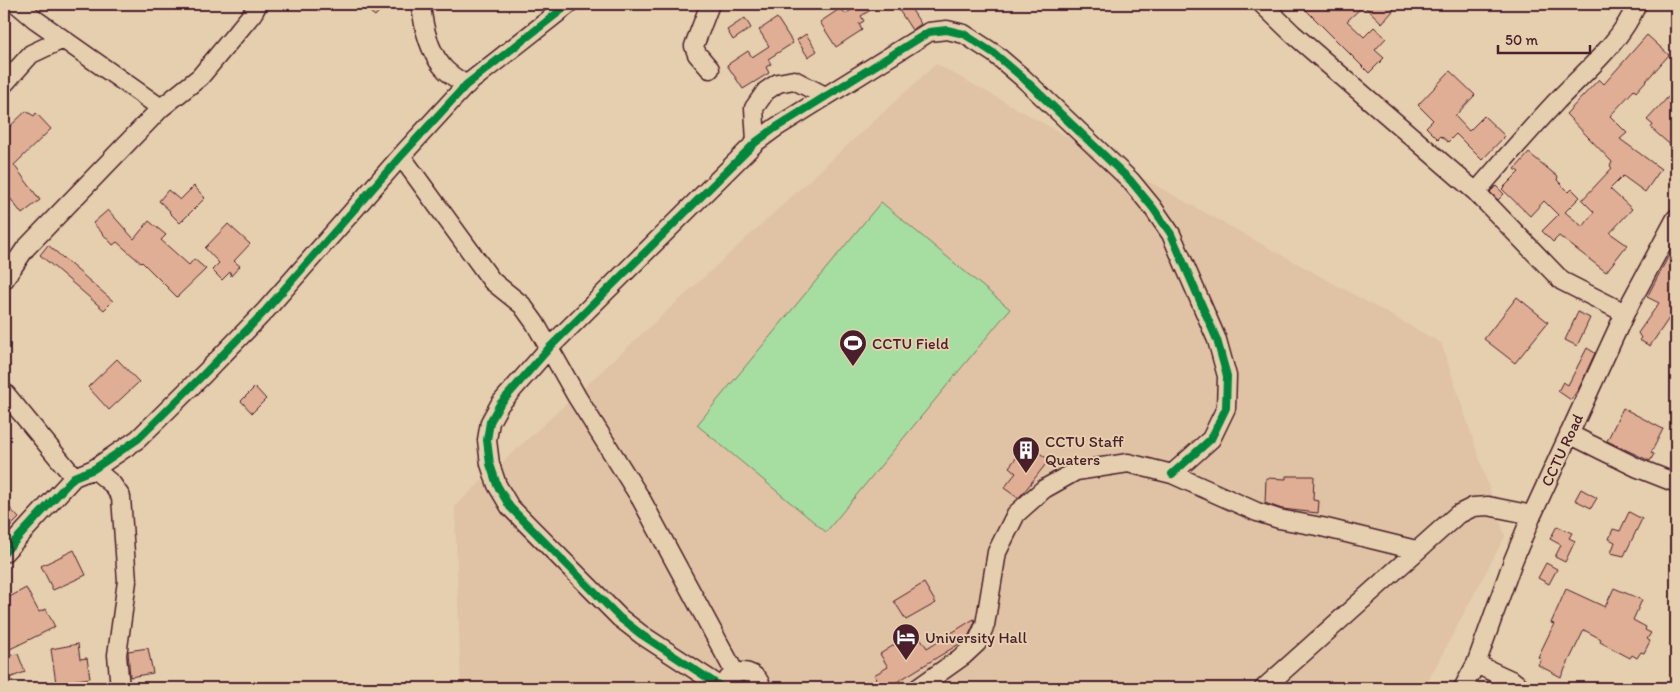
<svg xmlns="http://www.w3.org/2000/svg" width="1680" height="692" font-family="Itim,sans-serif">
  <rect width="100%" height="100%" fill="#e5cfae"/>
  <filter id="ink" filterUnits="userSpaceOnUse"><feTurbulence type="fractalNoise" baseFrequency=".02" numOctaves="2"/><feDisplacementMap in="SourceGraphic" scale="10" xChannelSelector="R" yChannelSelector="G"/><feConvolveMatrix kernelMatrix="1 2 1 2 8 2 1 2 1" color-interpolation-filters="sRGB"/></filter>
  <g filter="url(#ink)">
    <path fill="#e0c2a4" d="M 936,64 L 1441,343 L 1505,536 L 1424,688 L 461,688 L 455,506 Z"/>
    <path fill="#a6dda1" stroke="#787e66" d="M 881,202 L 1010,309 L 826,532 L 697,425 Z"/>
    <path fill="#dfae95" stroke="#4a1f2b" d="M 360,4 L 386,4 L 375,16 Z
      M 861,4 L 880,4 L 861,16 L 864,21 L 859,24 L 862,30 L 836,47 L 820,22 L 841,8 L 845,14 Z
      M 895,4 L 908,4 L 921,24 L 912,30 Z
      M 1300,4 L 1356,4 L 1360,9 L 1347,21 L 1364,37 L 1374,27 L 1386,38 L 1375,50 L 1384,58 L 1369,73 Z
      M 1362,4 L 1387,4 L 1394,10 L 1382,23 Z
      M 745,18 L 751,28 L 733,40 L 727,30 Z
      M 777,18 L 793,43 L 768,59 L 771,64 L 766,67 L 769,73 L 743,89 L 727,65 L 748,51 L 752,57 L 769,46 L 759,30 Z
      M 806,34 L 817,51 L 808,57 L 797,40 Z
      M 1647,35 L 1669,55 L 1636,92 L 1634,90 L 1610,116 L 1627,133 L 1620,139 L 1661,169 L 1645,192 L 1623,176 L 1610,189 L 1632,209 L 1610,233 L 1627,245 L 1606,272 L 1559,236 L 1553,242 L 1542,231 L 1558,215 L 1544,201 L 1530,216 L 1502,189 L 1519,172 L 1515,169 L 1529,153 L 1558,177 L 1557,180 L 1569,192 L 1572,189 L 1580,197 L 1565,212 L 1583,227 L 1594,212 L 1582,200 L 1612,168 L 1610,166 L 1612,162 L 1566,114 L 1599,79 L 1604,84 Z
      M 1450,71 L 1475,95 L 1455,116 L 1469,131 L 1484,116 L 1505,136 L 1482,160 L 1456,134 L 1448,142 L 1441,136 L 1438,139 L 1426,127 L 1433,120 L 1418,105 Z
      M 1669,96 L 1676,102 L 1676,150 L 1651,128 L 1653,125 L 1647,120 Z
      M 26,111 L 34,116 L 36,113 L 51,129 L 14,165 L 40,200 L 22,214 L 4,190 L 4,132 Z
      M 194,186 L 205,198 L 180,223 L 169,212 L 170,211 L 159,201 L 168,190 L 180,200 Z
      M 1496,186 L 1504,194 L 1498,200 L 1490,192 Z
      M 108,210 L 134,239 L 149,221 L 166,235 L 161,240 L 189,265 L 194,259 L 206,269 L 177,297 L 142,262 L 141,263 L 117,242 L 113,245 L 93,223 Z
      M 228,224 L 250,244 L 234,261 L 240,266 L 231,276 L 230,272 L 222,280 L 212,270 L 219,263 L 205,248 Z
      M 1676,242 L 1676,308 L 1650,346 L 1639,340 L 1641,338 L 1638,333 L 1659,303 L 1647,297 Z
      M 48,245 L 113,301 L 104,310 L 40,255 Z
      M 1517,297 L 1548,322 L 1515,363 L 1484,339 Z
      M 1578,312 L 1590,318 L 1577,346 L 1565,340 Z
      M 1587,348 L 1595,353 L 1579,388 L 1571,400 L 1558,391 L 1563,382 L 1568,385 Z
      M 117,359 L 139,382 L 109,410 L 88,387 Z
      M 255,387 L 266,399 L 252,413 L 241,401 Z
      M 1623,408 L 1663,429 L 1651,453 L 1654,454 L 1650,461 L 1607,441 Z
      M 1034,449 L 1049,460 L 1024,492 L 1018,498 L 1004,488 L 1016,473 L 1009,467 L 1016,458 L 1023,463 Z
      M 1286,476 L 1314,476 L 1313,500 L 1319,501 L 1318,513 L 1282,509 L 1265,503 L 1266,478 L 1286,479 Z
      M 1581,489 L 1597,498 L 1591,508 L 1575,500 Z
      M 4,502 L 19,518 L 4,533 Z
      M 1629,512 L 1642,519 L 1624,556 L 1611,553 L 1615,542 L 1609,539 L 1613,529 L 1620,531 Z
      M 1557,526 L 1572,533 L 1569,538 L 1575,541 L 1565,562 L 1555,557 L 1561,545 L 1550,539 Z
      M 74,550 L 86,575 L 53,590 L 41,566 Z
      M 1546,563 L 1557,569 L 1549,584 L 1538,578 Z
      M 924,583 L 936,603 L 906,620 L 894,601 Z
      M 26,588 L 39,612 L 46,609 L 55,627 L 4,652 L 4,600 Z
      M 1614,588 L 1642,600 L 1633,620 L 1646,627 L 1645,630 L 1651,633 L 1647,639 L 1650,641 L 1644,653 L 1641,652 L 1637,658 L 1632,655 L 1630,658 L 1600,642 L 1601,639 L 1584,630 L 1561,677 L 1538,665 L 1541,659 L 1538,657 L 1554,624 L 1551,623 L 1566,589 L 1605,607 Z
      M 974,619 L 975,622 L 968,637 L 964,641 L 887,688 L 862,688 L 877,679 L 874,675 L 888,667 L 880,654 L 916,631 L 927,648 Z
      M 78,644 L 80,659 L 87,658 L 90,678 L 56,683 L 51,649 Z
      M 148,648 L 153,673 L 130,677 L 128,651 Z
      M 18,654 L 25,672 L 4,680 L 4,656 Z"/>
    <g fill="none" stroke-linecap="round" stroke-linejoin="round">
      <g stroke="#4a1f2b" stroke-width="21">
        <path id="minor" d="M 17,4 L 36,20 L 161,108
          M 421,4 C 423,25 428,49 442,66 C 448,74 458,80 467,85
          M 1262,4 L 1293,34 L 1476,192 L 1562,281 L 1625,313
          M 710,69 L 697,54 L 694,46 L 710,4
          M 4,84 L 31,54 L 63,39
          M 756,142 L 754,108 L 766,91 L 778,83 L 794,80 L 825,96
          M 401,156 L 492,281 L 522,305 L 535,323 L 577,397 L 641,499 L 735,673
          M 1476,192 C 1502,162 1528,132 1555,103 C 1584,72 1620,44 1637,4
          M 4,280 L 25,249 L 161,108 L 200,77 L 253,13 L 258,4
          M 4,392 L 74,477
          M 1569,434 L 1638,468 L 1676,483
          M 94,469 L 112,484 L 121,497 L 127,581 L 117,655 L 120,688
          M 4,553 L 74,477 L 94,469 L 138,439 L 204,374 L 266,310 L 401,156 L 466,85 L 569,4
          M 1476,664 L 1513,681 L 1522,688
          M 728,679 C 740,666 757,672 762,688
          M 723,688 L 642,635 L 620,618 L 510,507 L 497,485 L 490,464 L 487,440 L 490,422 L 500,404 L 550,347 L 756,142 L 775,128 L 929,32 L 947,30 L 964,34 L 995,54 L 1023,78 L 1130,180 L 1153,208 L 1171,234 L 1217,340 L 1227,376 L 1226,408 L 1211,439 L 1172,474
          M 918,688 L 963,656 L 977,643 L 985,625 L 997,552 L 1016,514 L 1044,489 L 1076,471 L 1128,463 L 1172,474 L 1257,512 L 1279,519 L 1322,527 L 1416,550
          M 1264,688 L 1457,515 L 1473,507 L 1488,506 L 1532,515
          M 1463,688 L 1476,664 L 1513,561 L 1532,515 L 1625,313 L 1676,218"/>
      </g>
      <use href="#minor" stroke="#e5cfae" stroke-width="18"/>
      <g stroke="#e5cfae" stroke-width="11">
        <path id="cycleway" d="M 4,553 L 74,477 L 94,469 L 138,439 L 204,374 L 266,310 L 401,156 L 466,85 L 569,4
          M 723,688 L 642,635 L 620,618 L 510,507 L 497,485 L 490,464 L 487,440 L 490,422 L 500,404 L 550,347 L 756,142 L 775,128 L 929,32 L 947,30 L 964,34 L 995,54 L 1023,78 L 1130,180 L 1153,208 L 1171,234 L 1217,340 L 1227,376 L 1226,408 L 1211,439 L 1172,474"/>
      </g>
      <use href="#cycleway" stroke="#00873e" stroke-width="8"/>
    </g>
  </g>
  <defs>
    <g id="stadium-pin" transform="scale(1.4375)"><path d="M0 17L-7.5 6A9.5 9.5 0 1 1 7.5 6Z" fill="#4a1f2b" stroke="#e5cfae"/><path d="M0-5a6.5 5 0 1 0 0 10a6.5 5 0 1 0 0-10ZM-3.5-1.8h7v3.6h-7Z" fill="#fff"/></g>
    <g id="building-pin" transform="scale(1.4375)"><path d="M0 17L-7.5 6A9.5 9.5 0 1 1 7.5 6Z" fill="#4a1f2b" stroke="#e5cfae"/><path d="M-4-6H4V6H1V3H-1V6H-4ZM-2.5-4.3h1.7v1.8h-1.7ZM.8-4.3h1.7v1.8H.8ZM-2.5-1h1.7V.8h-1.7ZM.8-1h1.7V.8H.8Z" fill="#fff"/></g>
    <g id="hotel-pin" transform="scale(1.4375)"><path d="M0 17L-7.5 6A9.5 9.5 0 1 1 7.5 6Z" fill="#4a1f2b" stroke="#e5cfae"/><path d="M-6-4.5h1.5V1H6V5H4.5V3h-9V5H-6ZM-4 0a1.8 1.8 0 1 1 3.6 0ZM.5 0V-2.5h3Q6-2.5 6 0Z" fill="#fff"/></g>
  </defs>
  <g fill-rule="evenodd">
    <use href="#stadium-pin" x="853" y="343"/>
    <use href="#building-pin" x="1026" y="450"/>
    <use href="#hotel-pin" x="906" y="637"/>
  </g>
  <g text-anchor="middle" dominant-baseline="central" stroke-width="4" stroke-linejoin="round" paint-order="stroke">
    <g font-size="16" fill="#4a1f2b" stroke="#e5cfae" text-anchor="start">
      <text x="872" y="343">CCTU Field</text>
      <text x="1045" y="441">CCTU Staff<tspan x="1045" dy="18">Quaters</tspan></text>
      <text x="925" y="637">University Hall</text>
    </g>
    <g font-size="16" fill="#4a1f2b" stroke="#e5cfae">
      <text transform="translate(1562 450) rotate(-65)">CCTU Road</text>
    </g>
  </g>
  <rect width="1680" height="692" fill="none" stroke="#e5cfae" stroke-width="20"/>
  <rect x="10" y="10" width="1660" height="672" fill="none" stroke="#4a1f2b" stroke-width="2" filter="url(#ink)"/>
  <path d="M1498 45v8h92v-8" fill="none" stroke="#4a1f2b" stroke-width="2.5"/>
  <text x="1505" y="45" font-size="15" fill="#4a1f2b" stroke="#e5cfae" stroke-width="4" paint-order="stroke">50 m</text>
</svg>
